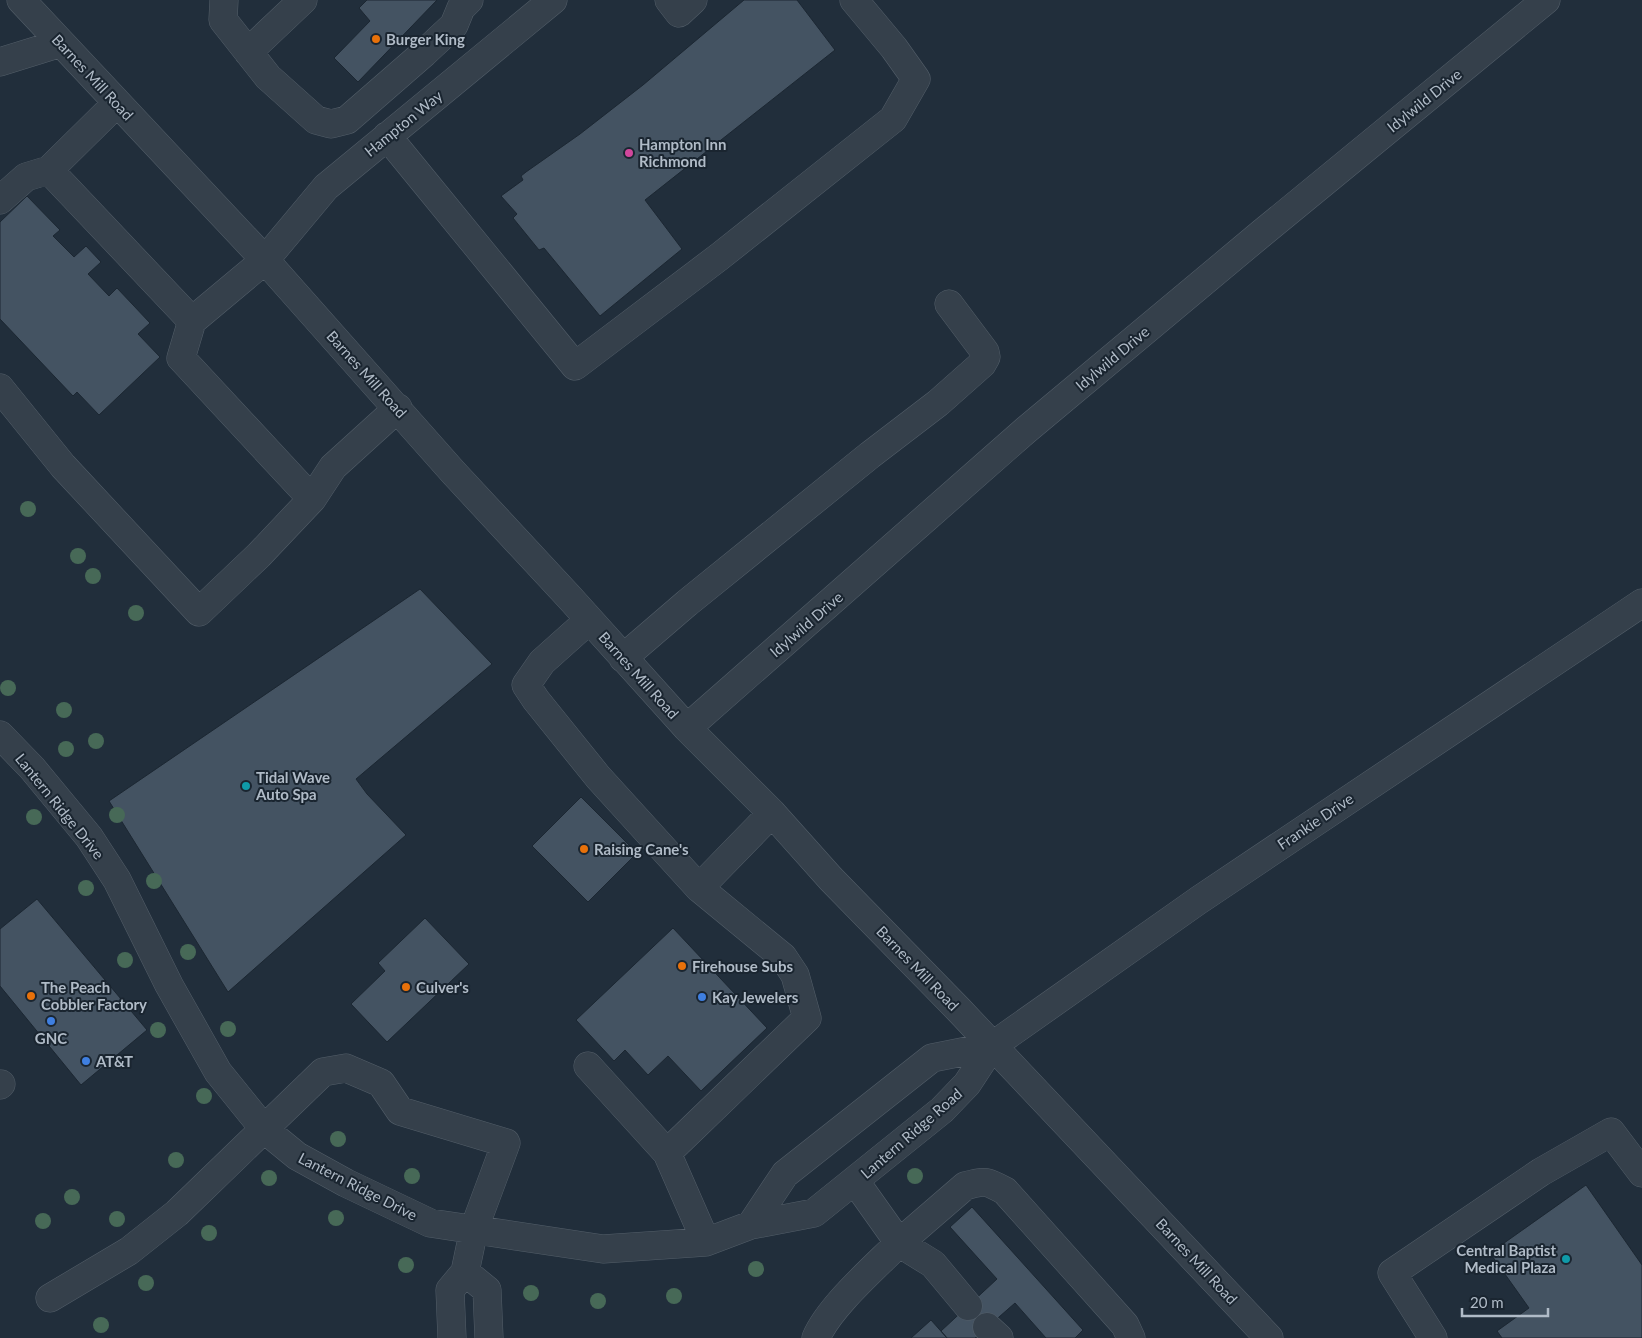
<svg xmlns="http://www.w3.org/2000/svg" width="1642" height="1338" font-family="Lato,sans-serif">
  <rect width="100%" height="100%" fill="#212e3b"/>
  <path fill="#445362" stroke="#1c2732" d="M 367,0 L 437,0 L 358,82 L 334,58 L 370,21 L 359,8 Z
    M 744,0 L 797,0 L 835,50 L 645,200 L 682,249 L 600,316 L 544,248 L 539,250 L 513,218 L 517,214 L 501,196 L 523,180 L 521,176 L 526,172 L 580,134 L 643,85 Z
    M 27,196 L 60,230 L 53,236 L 74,257 L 86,246 L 101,262 L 88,274 L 109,296 L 117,288 L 150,323 L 138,334 L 160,357 L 99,415 L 77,392 L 73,396 L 0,319 L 0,222 Z
    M 420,589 L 492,664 L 356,779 L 367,794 L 406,835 L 228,992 L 109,801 Z
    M 581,797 L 637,853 L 588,902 L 532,846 Z
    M 37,899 L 147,1030 L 81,1085 L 0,986 L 0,929 Z
    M 425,918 L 469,964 L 387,1042 L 351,1004 L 385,971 L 378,963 Z
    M 673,928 L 767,1028 L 701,1091 L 668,1056 L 648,1075 L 625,1050 L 614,1061 L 576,1020 Z
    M 1586,1185 L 1642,1265 L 1642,1338 L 1502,1338 L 1497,1331 L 1529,1308 L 1490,1253 Z
    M 972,1207 L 1083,1330 L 1075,1338 L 1046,1338 L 1015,1303 L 975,1338 L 947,1338 L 941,1331 L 997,1279 L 950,1227 Z
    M 931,1320 L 947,1338 L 911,1338 Z"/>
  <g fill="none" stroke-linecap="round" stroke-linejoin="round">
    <g stroke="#535e69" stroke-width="29">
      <path id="minor" d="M 21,0 L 265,260 L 453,472 L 570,598 L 687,728 L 772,813 L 831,879 L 959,1010 L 1269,1338
        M 224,0 L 223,20 L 268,77 L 316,120 L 331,124 L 347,120 L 424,53 L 454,25 L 461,8 L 469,0
        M 669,0 L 679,13 L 693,0
        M 248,52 L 303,0
        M 0,62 L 61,43
        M 387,136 L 575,366 L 719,257 L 893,119 L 916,79 L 894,48 L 854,0
        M 49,170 L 192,321
        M 0,200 L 26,177 L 49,170 L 117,103
        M 0,388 L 63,466 L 199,612 L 259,555 L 312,499 L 333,467 L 398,408
        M 312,499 L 181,358 L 192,321 L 265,260 L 326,187 L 553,0
        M 589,620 L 542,662 L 526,685 L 536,700 L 598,777 L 699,888
        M 623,658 L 687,603 L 870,455 L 938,403 L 982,364 L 986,357 L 985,352 L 949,304
        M 687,728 L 1026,430 L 1262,233 L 1546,0
        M 0,735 L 32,768 L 89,837 L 117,880 L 169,985 L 218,1072 L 264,1129 L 297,1156 L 346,1183 L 430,1223 L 603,1249 L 706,1242 L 751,1225 L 814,1213 L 942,1110 L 967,1084 L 992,1046 L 932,1058 L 785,1174 L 751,1225
        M 992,1046 L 1199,900 L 1642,603
        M 588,1066 L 667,1153
        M 0,1085 L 1,1084
        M 855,1181 L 899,1243 L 965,1186 C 985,1180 987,1181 1005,1191 L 1125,1325 L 1131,1338
        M 706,1242 L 667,1153 L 807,1018 L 795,975 L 783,957 L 699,888 L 772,813
        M 465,1272 L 487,1290 L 489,1338
        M 50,1298 L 129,1251 L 177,1213 L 323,1072 L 346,1068 L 381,1083 L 400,1111 L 506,1143 L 474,1229 L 465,1272 L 450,1290 L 452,1338
        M 987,1327 L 999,1338
        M 816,1338 C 829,1307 874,1268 899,1243 L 933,1264 L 968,1306
        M 1433,1338 L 1392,1273 L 1541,1172 L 1611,1132 L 1642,1173"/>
    </g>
    <use href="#minor" stroke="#35404b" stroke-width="28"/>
  </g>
  <g fill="#476957">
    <circle cx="28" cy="509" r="8"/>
    <circle cx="78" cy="556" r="8"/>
    <circle cx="93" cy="576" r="8"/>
    <circle cx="136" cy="613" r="8"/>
    <circle cx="8" cy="688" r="8"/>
    <circle cx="64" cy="710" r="8"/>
    <circle cx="96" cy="741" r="8"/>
    <circle cx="66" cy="749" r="8"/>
    <circle cx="117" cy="815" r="8"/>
    <circle cx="34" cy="817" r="8"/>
    <circle cx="154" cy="881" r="8"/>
    <circle cx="86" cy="888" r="8"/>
    <circle cx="188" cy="952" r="8"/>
    <circle cx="125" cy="960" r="8"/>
    <circle cx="228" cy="1029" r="8"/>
    <circle cx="158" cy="1030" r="8"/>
    <circle cx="204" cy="1096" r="8"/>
    <circle cx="338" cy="1139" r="8"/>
    <circle cx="176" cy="1160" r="8"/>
    <circle cx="412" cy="1176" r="8"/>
    <circle cx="915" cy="1176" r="8"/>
    <circle cx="269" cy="1178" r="8"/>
    <circle cx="72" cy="1197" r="8"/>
    <circle cx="336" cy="1218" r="8"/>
    <circle cx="117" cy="1219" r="8"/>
    <circle cx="43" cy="1221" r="8"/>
    <circle cx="209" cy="1233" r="8"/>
    <circle cx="406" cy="1265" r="8"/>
    <circle cx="756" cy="1269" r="8"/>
    <circle cx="146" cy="1283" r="8"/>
    <circle cx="531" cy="1293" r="8"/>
    <circle cx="674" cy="1296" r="8"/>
    <circle cx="598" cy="1301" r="8"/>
    <circle cx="101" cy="1325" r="8"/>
  </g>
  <g fill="#e8710a" stroke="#1a2530" stroke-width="2">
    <circle cx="376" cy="39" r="5"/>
    <circle cx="584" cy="849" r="5"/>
    <circle cx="682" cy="966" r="5"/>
    <circle cx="406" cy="987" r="5"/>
    <circle cx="31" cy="996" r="5"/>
  </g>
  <circle fill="#d1479c" stroke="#1a2530" stroke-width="2" cx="629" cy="153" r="5"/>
  <g fill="#0f9aa8" stroke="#1a2530" stroke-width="2">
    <circle cx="246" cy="786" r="5"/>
    <circle cx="1566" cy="1259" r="5"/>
  </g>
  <g fill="#3f7fe0" stroke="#1a2530" stroke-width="2">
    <circle cx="702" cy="997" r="5"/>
    <circle cx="51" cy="1021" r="5"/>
    <circle cx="86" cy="1061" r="5"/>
  </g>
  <g text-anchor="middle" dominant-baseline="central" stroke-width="4" stroke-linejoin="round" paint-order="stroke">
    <g font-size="15" font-weight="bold" fill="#b0bbc7" stroke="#1a2530" text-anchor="start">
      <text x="386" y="39">Burger King</text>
      <text x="639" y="144">Hampton Inn<tspan x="639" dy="17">Richmond</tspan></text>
      <text x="256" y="777">Tidal Wave<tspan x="256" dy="17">Auto Spa</tspan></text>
      <text x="594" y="849">Raising Cane's</text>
      <text x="692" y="966">Firehouse Subs</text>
      <text x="41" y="987">The Peach<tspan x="41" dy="17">Cobbler Factory</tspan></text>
      <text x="416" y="987">Culver's</text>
      <text x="712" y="997">Kay Jewelers</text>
      <text x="51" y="1038" text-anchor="middle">GNC</text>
      <text x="96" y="1061">AT&amp;T</text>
      <text x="1556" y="1250" text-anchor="end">Central Baptist<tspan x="1556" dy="17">Medical Plaza</tspan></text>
    </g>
    <g font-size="15" fill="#b0bbc7" stroke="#1a2530">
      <text transform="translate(93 77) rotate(47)">Barnes Mill Road</text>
      <text transform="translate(1424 100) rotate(-39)">Idylwild Drive</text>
      <text transform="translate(403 123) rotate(-39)">Hampton Way</text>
      <text transform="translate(1112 358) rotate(-40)">Idylwild Drive</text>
      <text transform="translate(367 374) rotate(48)">Barnes Mill Road</text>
      <text transform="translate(806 624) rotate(-41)">Idylwild Drive</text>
      <text transform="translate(639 675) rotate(48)">Barnes Mill Road</text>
      <text transform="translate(60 806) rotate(51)">Lantern Ridge Drive</text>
      <text transform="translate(1315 821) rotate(-34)">Frankie Drive</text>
      <text transform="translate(918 968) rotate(46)">Barnes Mill Road</text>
      <text transform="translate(911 1133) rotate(-41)">Lantern Ridge Road</text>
      <text transform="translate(358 1186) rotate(27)">Lantern Ridge Drive</text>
      <text transform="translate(1197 1261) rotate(47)">Barnes Mill Road</text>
    </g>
  </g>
  <path d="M1462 1308v8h86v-8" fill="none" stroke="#b0bbc7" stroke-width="2.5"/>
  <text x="1470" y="1308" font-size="15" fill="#b0bbc7" stroke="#1a2530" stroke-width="4" paint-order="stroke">20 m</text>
</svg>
